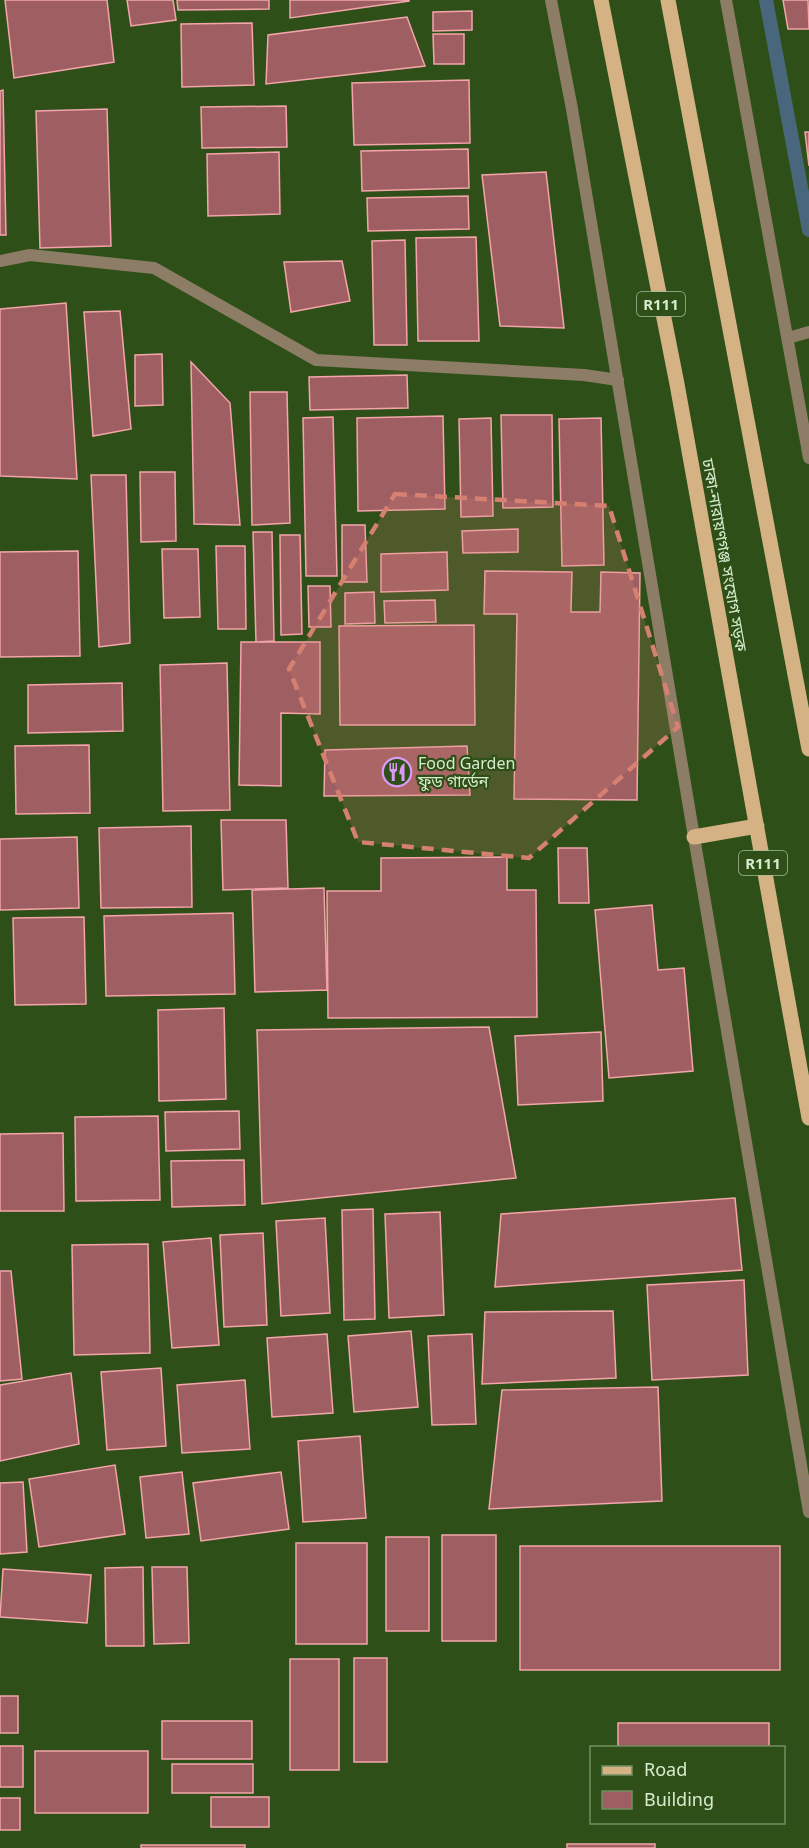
<svg xmlns="http://www.w3.org/2000/svg" width="809" height="1848" font-family="'Noto Sans','Noto Sans Bengali',sans-serif">
  <rect width="100%" height="100%" fill="#2e5018"/>
  <g fill="none" stroke-linecap="round" stroke-linejoin="round">
    <path stroke="#49677c" stroke-width="14" d="M 766,0 L 809,230"/>
  </g>
  <path fill="#9f5e62" stroke="#f3a5aa" stroke-width="1.5" d="M 5,0 L 107,0 L 114,62 L 14,78 Z
    M 127,0 L 173,0 L 176,20 L 131,26 Z
    M 177,0 L 269,0 L 269,9 L 178,10 Z
    M 290,0 L 409,0 L 409,1 L 290,18 Z
    M 783,0 L 808,0 L 809,29 L 788,29 Z
    M 472,11 L 472,30 L 433,31 L 433,12 Z
    M 407,17 L 425,66 L 266,84 L 268,35 Z
    M 252,23 L 254,85 L 182,87 L 181,24 Z
    M 433,34 L 464,34 L 464,64 L 434,64 Z
    M 469,80 L 470,143 L 354,145 L 352,83 Z
    M 3,90 L 6,235 L 0,235 L 0,91 Z
    M 286,106 L 287,147 L 202,148 L 201,107 Z
    M 107,109 L 111,246 L 40,248 L 36,111 Z
    M 805,132 L 809,132 L 809,166 Z
    M 468,149 L 469,188 L 362,191 L 361,151 Z
    M 279,152 L 280,214 L 208,216 L 207,154 Z
    M 546,172 L 564,328 L 500,326 L 482,175 Z
    M 468,196 L 469,229 L 368,231 L 367,198 Z
    M 476,237 L 479,341 L 418,341 L 416,238 Z
    M 405,240 L 407,345 L 374,345 L 372,241 Z
    M 342,261 L 350,301 L 291,312 L 284,262 Z
    M 66,303 L 77,479 L 0,476 L 0,309 Z
    M 120,311 L 131,429 L 93,436 L 84,312 Z
    M 162,354 L 163,405 L 135,406 L 135,355 Z
    M 191,362 L 230,403 L 240,525 L 194,524 Z
    M 407,375 L 408,408 L 310,410 L 309,377 Z
    M 250,392 L 287,392 L 290,523 L 252,525 Z
    M 501,415 L 552,415 L 553,507 L 503,508 Z
    M 443,416 L 445,509 L 358,511 L 357,418 Z
    M 333,417 L 337,576 L 306,576 L 303,418 Z
    M 491,418 L 493,516 L 461,517 L 459,419 Z
    M 601,418 L 604,565 L 562,566 L 559,419 Z
    M 140,472 L 175,472 L 176,541 L 141,542 Z
    M 91,475 L 126,475 L 130,643 L 99,647 Z
    M 342,525 L 365,525 L 367,582 L 342,582 Z
    M 518,529 L 518,552 L 463,553 L 462,531 Z
    M 253,532 L 272,532 L 274,641 L 256,642 Z
    M 280,535 L 300,535 L 302,634 L 281,635 Z
    M 216,546 L 245,546 L 246,629 L 218,629 Z
    M 162,549 L 198,549 L 200,617 L 164,618 Z
    M 78,551 L 80,656 L 0,657 L 0,552 Z
    M 447,552 L 448,590 L 381,592 L 381,554 Z
    M 485,571 L 572,572 L 571,612 L 600,612 L 601,572 L 640,573 L 637,800 L 514,799 L 517,614 L 484,614 Z
    M 308,586 L 330,586 L 331,627 L 309,627 Z
    M 374,592 L 375,623 L 345,624 L 345,593 Z
    M 435,600 L 436,622 L 385,623 L 384,601 Z
    M 474,625 L 475,725 L 340,725 L 339,626 Z
    M 241,642 L 320,642 L 320,714 L 281,713 L 281,786 L 239,785 Z
    M 227,663 L 230,810 L 163,811 L 160,665 Z
    M 122,683 L 123,731 L 28,733 L 28,685 Z
    M 89,745 L 90,813 L 16,814 L 15,746 Z
    M 467,746 L 470,795 L 324,796 L 325,750 Z
    M 221,820 L 286,820 L 288,888 L 223,890 Z
    M 191,826 L 192,907 L 101,908 L 99,828 Z
    M 77,837 L 79,908 L 0,910 L 0,839 Z
    M 558,848 L 587,848 L 589,903 L 559,903 Z
    M 507,857 L 507,890 L 536,890 L 537,1017 L 328,1018 L 327,891 L 381,891 L 381,858 Z
    M 324,888 L 327,990 L 255,992 L 252,890 Z
    M 652,905 L 658,970 L 684,968 L 693,1071 L 609,1078 L 595,910 Z
    M 233,913 L 235,994 L 106,996 L 104,916 Z
    M 84,917 L 86,1004 L 15,1005 L 13,918 Z
    M 224,1008 L 226,1099 L 159,1101 L 158,1010 Z
    M 489,1027 L 516,1178 L 262,1204 L 257,1030 Z
    M 601,1032 L 603,1101 L 518,1105 L 515,1036 Z
    M 239,1111 L 240,1149 L 166,1151 L 165,1112 Z
    M 158,1116 L 160,1200 L 76,1201 L 75,1117 Z
    M 63,1133 L 64,1211 L 0,1211 L 0,1134 Z
    M 244,1160 L 245,1205 L 172,1207 L 171,1161 Z
    M 735,1198 L 742,1270 L 495,1287 L 501,1214 Z
    M 373,1209 L 375,1319 L 344,1320 L 342,1210 Z
    M 440,1212 L 444,1315 L 389,1318 L 385,1214 Z
    M 325,1218 L 330,1313 L 281,1316 L 276,1221 Z
    M 263,1233 L 267,1325 L 224,1327 L 220,1235 Z
    M 211,1238 L 219,1345 L 172,1348 L 163,1242 Z
    M 148,1244 L 150,1353 L 74,1355 L 72,1245 Z
    M 0,1271 L 11,1271 L 22,1379 L 0,1381 Z
    M 744,1280 L 748,1375 L 652,1380 L 647,1285 Z
    M 613,1311 L 616,1378 L 482,1384 L 485,1312 Z
    M 411,1331 L 418,1407 L 354,1412 L 348,1336 Z
    M 327,1334 L 333,1413 L 272,1417 L 267,1338 Z
    M 472,1334 L 476,1424 L 432,1425 L 428,1336 Z
    M 161,1368 L 166,1446 L 107,1450 L 101,1372 Z
    M 71,1373 L 79,1444 L 0,1461 L 0,1385 Z
    M 245,1380 L 250,1449 L 182,1453 L 177,1385 Z
    M 658,1387 L 662,1501 L 489,1509 L 502,1390 Z
    M 360,1436 L 366,1518 L 303,1522 L 298,1441 Z
    M 115,1465 L 125,1534 L 39,1547 L 29,1479 Z
    M 182,1472 L 189,1534 L 146,1538 L 140,1477 Z
    M 281,1472 L 289,1529 L 201,1541 L 193,1483 Z
    M 23,1482 L 27,1552 L 0,1554 L 0,1483 Z
    M 442,1535 L 496,1535 L 496,1641 L 442,1641 Z
    M 386,1537 L 429,1537 L 429,1631 L 386,1631 Z
    M 296,1543 L 367,1543 L 367,1644 L 296,1644 Z
    M 520,1546 L 780,1546 L 780,1670 L 520,1670 Z
    M 143,1567 L 144,1646 L 106,1646 L 105,1568 Z
    M 152,1567 L 187,1567 L 189,1643 L 154,1644 Z
    M 3,1569 L 91,1575 L 87,1623 L 0,1617 Z
    M 354,1658 L 387,1658 L 387,1762 L 354,1762 Z
    M 290,1659 L 339,1659 L 339,1770 L 290,1770 Z
    M 0,1696 L 18,1696 L 18,1733 L 0,1733 Z
    M 162,1721 L 252,1721 L 252,1759 L 162,1759 Z
    M 618,1723 L 769,1723 L 769,1748 L 618,1748 Z
    M 0,1746 L 23,1746 L 23,1787 L 0,1787 Z
    M 35,1751 L 148,1751 L 148,1813 L 35,1813 Z
    M 172,1764 L 253,1764 L 253,1793 L 172,1793 Z
    M 211,1797 L 269,1797 L 269,1827 L 211,1827 Z
    M 0,1798 L 20,1798 L 20,1830 L 0,1830 Z
    M 567,1844 L 655,1844 L 655,1848 L 567,1848 Z
    M 141,1845 L 245,1845 L 245,1848 L 141,1848 Z"/>
  <g fill="none" stroke-linecap="round" stroke-linejoin="round">
    <path stroke="#8e7d66" stroke-width="12" d="M 0,261 L 30,255 L 154,268 L 316,360 L 584,375 L 618,380
      M 788,338 L 809,332"/>
    <path stroke="#8e7d66" stroke-width="12" d="M 551,0 L 572,109 L 694,837 L 809,1512
      M 726,0 L 809,458"/>
    <path stroke="#d4b284" stroke-width="15" d="M 601,0 L 677,384 L 809,1118
      M 668,0 L 809,749
      M 694,837 L 757,826"/>
  </g>
  <path fill="#d68072" fill-opacity="0.2" stroke="#d68072" stroke-width="4.5" stroke-dasharray="12 8" stroke-linejoin="round" d="M 395,494 L 609,506 L 678,727 L 529,858 L 358,842 L 289,669 Z"/>
  <defs>
    <g id="restaurant-ring" transform="scale(1.5)"><circle r="9.5" fill="#2e5018" stroke="#db9af6" stroke-width="1.5"/><path d="M-5-6h1v4h1v-4h1v4h1v-4h1v5L-1.5 .5V6h-2V.5L-5-1ZM5-6V6H3V1.5H1.5Q1.5-4 5-6Z" fill="#db9af6"/></g>
  </defs>
  <g fill-rule="evenodd">
    <use href="#restaurant-ring" x="397" y="772"/>
  </g>
  <g text-anchor="middle" dominant-baseline="central" stroke-width="4.5" stroke-linejoin="round" paint-order="stroke">
    <g fill="#2e5018" stroke="#a4bc97" stroke-width="1.5">
      <rect x="637" y="292" width="48" height="24" rx="4.5"/>
      <rect x="739" y="851" width="48" height="24" rx="4.5"/>
    </g>
    <g font-size="15" font-weight="bold" fill="#d7ebcd">
      <text x="661" y="304">R111</text>
      <text x="763" y="863">R111</text>
    </g>
    <g font-size="16" fill="#d7ebcd" stroke="#2e5018">
      <text transform="translate(725 555) rotate(80)">ঢাকা-নারায়ণগঞ্জ সংযোগ সড়ক</text>
    </g>
    <g font-size="16" fill="#d7ebcd" stroke="#2e5018" text-anchor="start">
      <text x="418" y="763">Food Garden<tspan x="418" dy="18">ফুড গার্ডেন</tspan></text>
    </g>
  </g>
  <rect x="590" y="1746" width="195" height="78" fill="#2e5018" stroke="#728e60" stroke-width="1.5"/>
  <rect x="602" y="1766" width="30" height="9" fill="#d4b284" stroke="#728e60" stroke-width="1.5"/>
  <text x="644" y="1776" font-size="18" fill="#d7ebcd">Road</text>
  <rect x="602" y="1791" width="30" height="18" fill="#9f5e62" stroke="#728e60" stroke-width="1.5"/>
  <text x="644" y="1806" font-size="18" fill="#d7ebcd">Building</text>
</svg>
